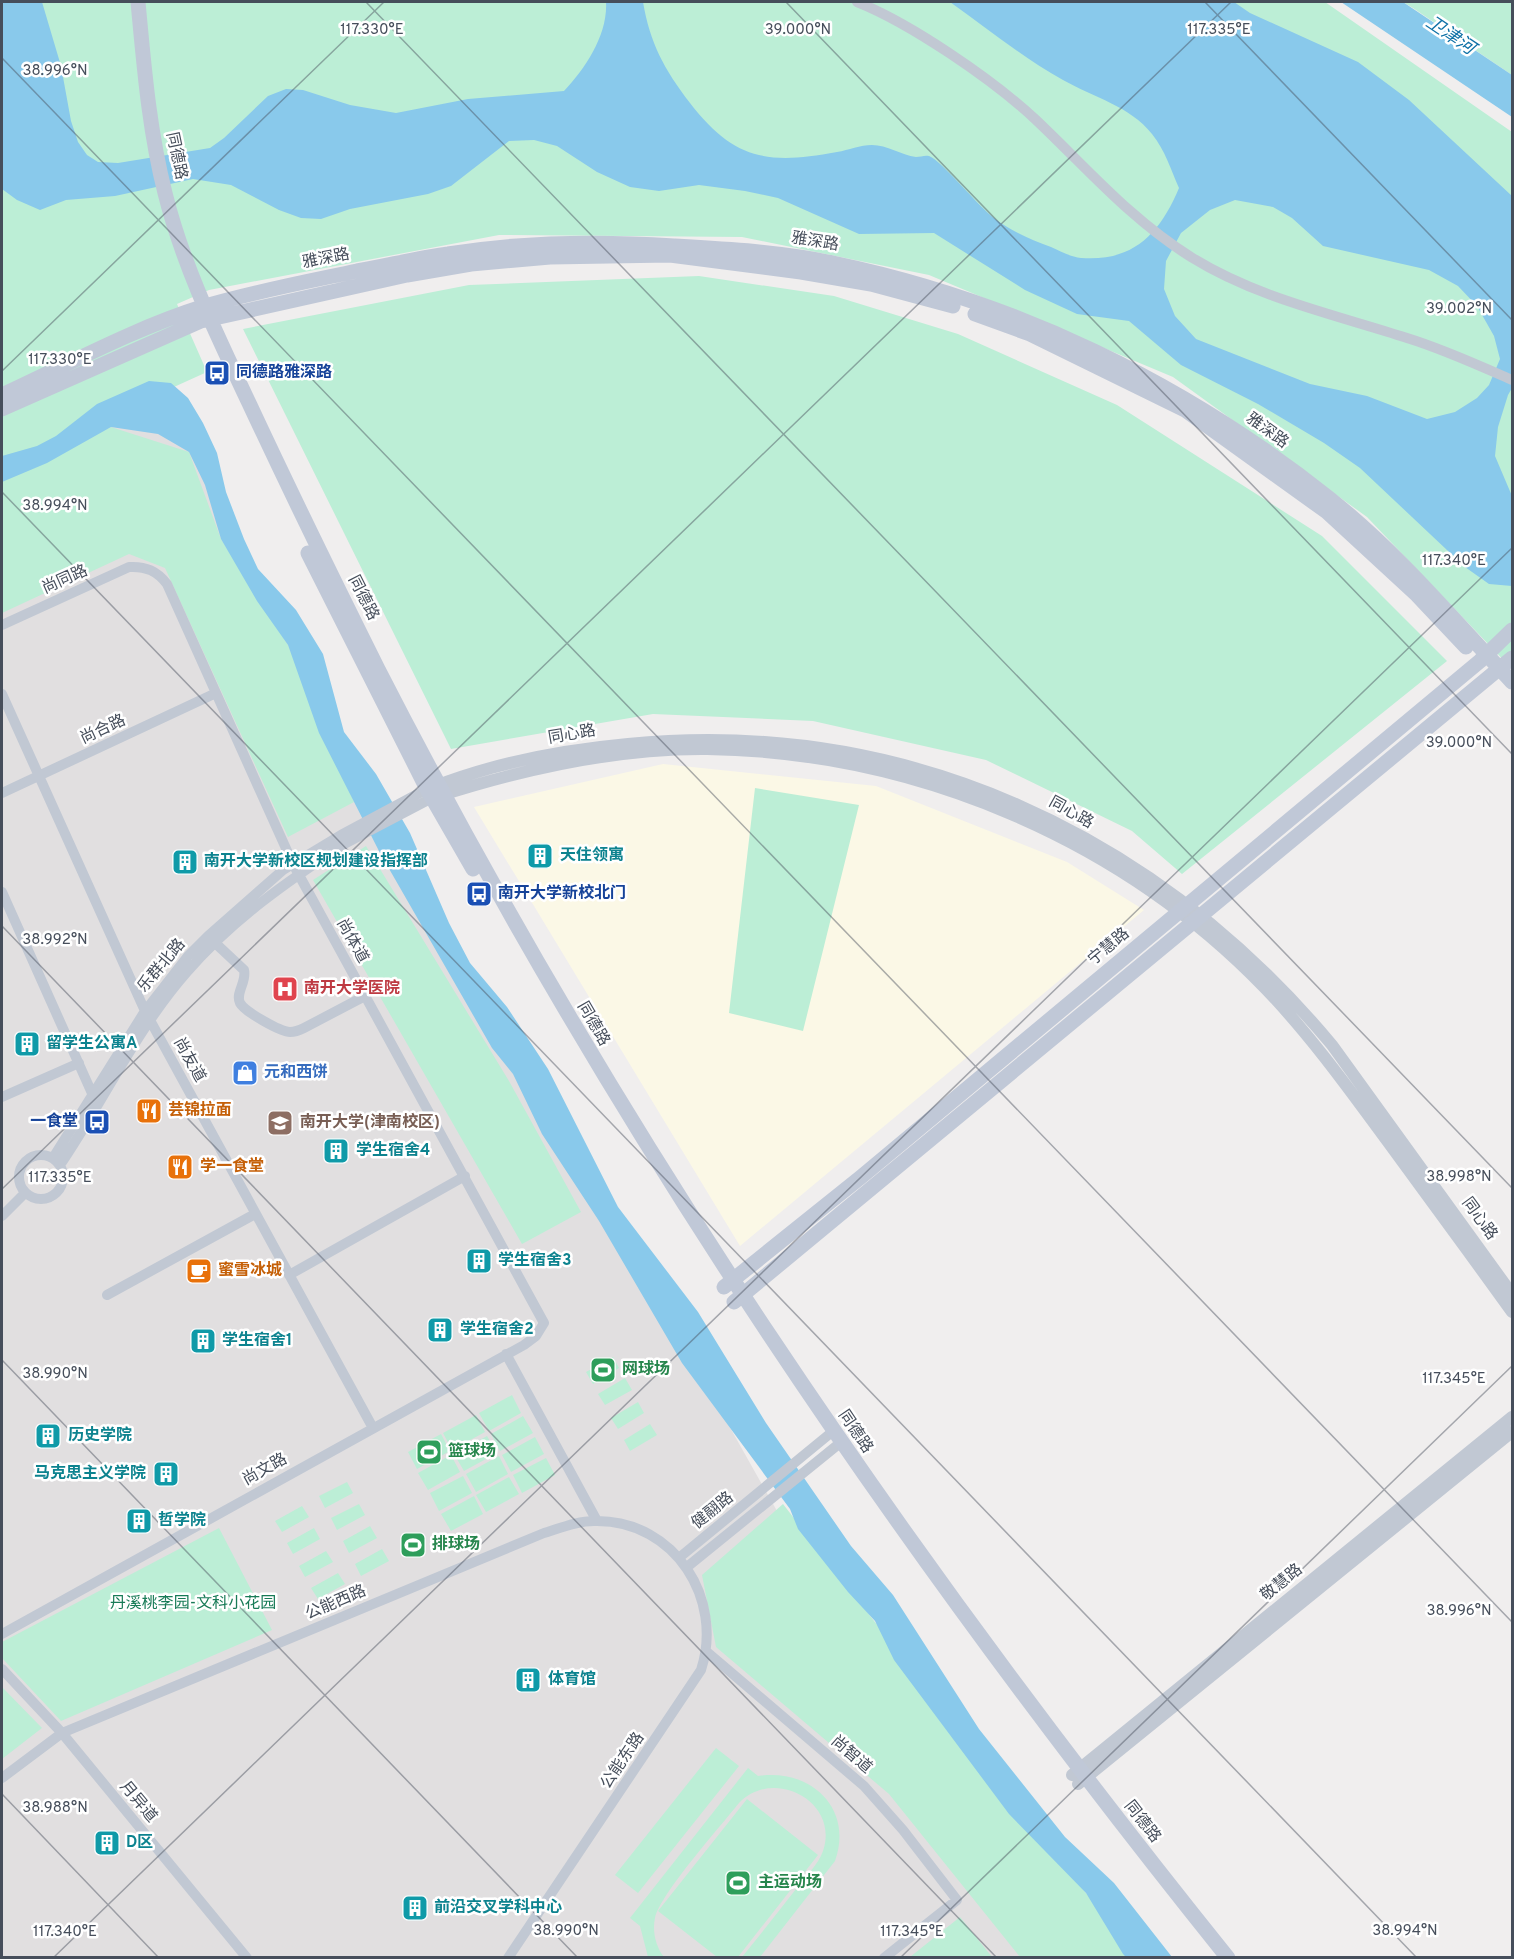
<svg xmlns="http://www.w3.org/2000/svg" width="1514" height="1959" font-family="Overpass,'Noto Sans SC',sans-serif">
  <rect width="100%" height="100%" fill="#f0eeee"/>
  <path fill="#fbf8e6" d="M 663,764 L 876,786 L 1067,862 L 1144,910 L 740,1246 L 474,807 Z"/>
  <path fill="#e1dfe0" d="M 170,400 L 341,736 L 777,1511 L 1122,1957 L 2,1957 L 2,468 Z"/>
  <path fill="#bceed6" d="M 2,2 L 1325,2 L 1512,132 L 1512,669 L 1367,517 L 1173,377 L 929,275 L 742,237 L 499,235 L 209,290 L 177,304 L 207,372 L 2,465 Z
    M 1403,2 L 1512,2 L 1512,75 L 1413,8 Z
    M 699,276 L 834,296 L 958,334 L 1117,405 L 1322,536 L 1447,661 L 1182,874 L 1132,831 L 986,760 L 813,721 L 653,714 L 451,749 L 243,329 L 469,285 Z
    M 111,427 L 189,452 L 221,539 L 288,645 L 354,802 L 288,837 L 165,568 L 129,554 L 2,613 L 2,478 Z
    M 755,788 L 859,805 L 803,1031 L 729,1013 Z
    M 366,846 L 509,1081 L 581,1212 L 522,1244 L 313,880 Z
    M 613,1357 L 619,1368 L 593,1384 L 586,1372 Z
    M 625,1378 L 632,1390 L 605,1405 L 598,1394 Z
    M 512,1395 L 521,1413 L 489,1431 L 479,1413 Z
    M 638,1402 L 644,1413 L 618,1429 L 611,1418 Z
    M 476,1415 L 485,1432 L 452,1450 L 443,1433 Z
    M 523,1416 L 533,1433 L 500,1451 L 491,1434 Z
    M 650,1424 L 657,1435 L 630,1451 L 624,1440 Z
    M 441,1434 L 450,1451 L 417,1469 L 408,1452 Z
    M 487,1436 L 497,1453 L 464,1471 L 454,1454 Z
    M 535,1437 L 544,1454 L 511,1472 L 502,1455 Z
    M 451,1455 L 460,1472 L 428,1490 L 418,1473 Z
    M 499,1456 L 508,1474 L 476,1492 L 466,1474 Z
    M 546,1458 L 555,1475 L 522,1493 L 513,1475 Z
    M 463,1476 L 472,1493 L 439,1511 L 430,1493 Z
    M 509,1477 L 519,1494 L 486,1512 L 476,1495 Z
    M 347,1482 L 353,1493 L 325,1508 L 319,1496 Z
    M 474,1496 L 483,1514 L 451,1531 L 441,1514 Z
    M 359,1504 L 365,1515 L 337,1530 L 331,1518 Z
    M 783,1504 L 1086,1893 L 1137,1957 L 1020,1957 L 889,1794 L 716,1647 L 702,1575 Z
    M 302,1506 L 309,1517 L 282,1532 L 275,1521 Z
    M 370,1526 L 377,1538 L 349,1553 L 343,1541 Z
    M 219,1528 L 272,1630 L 61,1721 L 2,1658 L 2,1642 Z
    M 314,1528 L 320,1539 L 293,1554 L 287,1543 Z
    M 382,1549 L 389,1561 L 361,1576 L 355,1564 Z
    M 326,1551 L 333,1562 L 305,1577 L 299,1566 Z
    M 338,1573 L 345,1584 L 318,1599 L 311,1588 Z
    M 2,1687 L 42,1728 L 2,1759 Z
    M 716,1748 L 739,1766 L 638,1893 L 615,1875 Z
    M 748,1768 L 758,1776 C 810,1768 854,1808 835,1861 L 760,1957 L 742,1957 C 760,1935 778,1912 796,1889 C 805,1877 818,1865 823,1851 C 840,1801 773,1767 739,1803 C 720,1827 661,1893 655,1918 C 652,1932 656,1947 664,1957 L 648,1957 L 640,1926 L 630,1918 Z
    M 747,1799 L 818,1855 L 738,1957 L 717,1957 L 658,1911 Z
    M 960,1917 L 992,1957 L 910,1957 Z"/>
  <path fill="#89c9eb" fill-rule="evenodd" d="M 2,2 L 42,2 L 61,66 L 71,121 L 78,142 L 87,155 L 98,162 L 118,163 L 210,148 L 224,138 L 268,96 L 286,89 L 303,90 L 350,105 L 396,113 L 468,99 L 564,91 C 586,68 608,34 606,2 L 643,2 C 650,43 664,69 690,103 C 734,160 768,165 837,152 C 849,150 860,145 872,145 C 887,145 901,155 916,157 C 920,157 925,155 929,156 C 941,160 979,207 995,219 C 1011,231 1032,240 1051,247 C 1060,251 1071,257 1081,258 C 1134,262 1160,233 1179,188 C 1171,170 1165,150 1152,134 C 1130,106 1093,97 1063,80 C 1023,58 987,28 950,2 L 1234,2 L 1250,13 L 1358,62 L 1409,100 L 1512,196 L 1512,388 L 1508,395 L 1498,427 L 1495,456 L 1512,496 L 1512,586 L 1489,584 L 1465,567 L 1360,468 L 1324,443 L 1258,404 L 1181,365 L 1129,321 L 1077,314 L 1025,290 L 934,233 L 859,234 L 778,198 L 745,191 L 699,185 L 659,191 L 630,187 L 597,172 L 557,146 L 534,140 L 509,141 L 451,186 L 428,194 L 350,209 L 321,219 L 301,218 L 279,210 L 231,185 L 193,179 L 115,196 L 66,200 L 40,210 L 17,200 L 2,189 ZM 1235,200 L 1273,207 L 1292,218 L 1323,246 L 1429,270 L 1458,286 L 1477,306 L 1494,336 L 1500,359 L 1489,385 L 1477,398 L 1455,412 L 1427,419 L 1367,396 L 1310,384 L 1196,339 L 1175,316 L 1164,289 L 1166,261 L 1181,233 L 1210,210 Z
    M 1341,2 L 1403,2 L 1512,75 L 1512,117 Z
    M 149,381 L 171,383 L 188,398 L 203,423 L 217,453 L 226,492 L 244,539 L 258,569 L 296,610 L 323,654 L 344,732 L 376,774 L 410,833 L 449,923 L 470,963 L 507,1007 L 548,1069 L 618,1207 L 698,1312 L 766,1423 L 851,1546 L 893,1595 L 979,1729 L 1065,1837 L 1114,1883 L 1172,1957 L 1126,1957 L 1123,1954 L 1086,1893 L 1009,1814 L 894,1660 L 875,1621 L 848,1592 L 798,1529 L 790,1509 L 682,1363 L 599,1221 L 542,1134 L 513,1074 L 492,1048 L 380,853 L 319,733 L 288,645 L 257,601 L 221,539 L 205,485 L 189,452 L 158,434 L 111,427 L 47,463 L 2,482 L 2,456 L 37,446 L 56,436 L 97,404 Z"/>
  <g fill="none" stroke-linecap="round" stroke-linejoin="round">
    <path stroke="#c1c8d3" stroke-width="10" d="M 857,2 C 910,23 992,79 1035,119 C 1086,167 1130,219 1191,257 C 1257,298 1333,314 1407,338 C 1443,349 1478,365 1512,380
      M 2,625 L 129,567 C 146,566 157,571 167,584 L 293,864 L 544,1323 L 536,1336 L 524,1345 L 2,1634
      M 2,694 L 145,1011 L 373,1428
      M 2,793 L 216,693
      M 346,843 L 432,798
      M 2,892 L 95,1100
      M 212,940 L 244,970 C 247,982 235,993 240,1003 C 245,1012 281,1032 290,1032 C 295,1032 300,1030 304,1028 L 365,996
      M 2,1097 L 79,1063
      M19 1177a22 22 0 1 1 44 0a22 22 0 1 1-44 0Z
      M 53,1158 L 145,1011 L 188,956 L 208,936 L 283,870 L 341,835 L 427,789
      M 60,1165 C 103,1102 136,1030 187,972 C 232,920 289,880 346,843 L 341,835
      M 2,1216 L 25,1193
      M 289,1275 L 465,1176
      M 107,1295 L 255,1214
      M 506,1354 L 597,1521
      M 680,1557 L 832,1432
      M 687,1567 L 840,1443
      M 707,1652 L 864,1786 L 903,1830 L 957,1900 L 884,1958
      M 2,1669 L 62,1733 L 247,1958
      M 2,1778 L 62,1733 L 544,1533 C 560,1528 580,1520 597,1521 C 675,1521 724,1599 701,1670 L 508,1958"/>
    <path stroke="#c1c8d3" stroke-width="12" d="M 433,787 C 494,763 563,750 628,744 C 906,717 1155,833 1332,1045 L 1512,1294
      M 436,797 C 523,769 615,748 707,749 C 915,752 1120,838 1265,988 C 1311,1036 1349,1089 1388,1142 C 1430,1199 1471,1255 1512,1312
      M 1072,1775 L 1512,1417
      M 1078,1784 L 1512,1432"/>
    <path stroke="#c0c8d7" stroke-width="15" d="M 138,2 C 144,66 149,130 165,193 C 183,266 217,335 249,403 C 291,493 334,581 378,669 C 616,1134 901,1551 1228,1958
      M 975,314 L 1030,334 L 1185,410 L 1327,512 L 1417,595 L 1466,647
      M 2,395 C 65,366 135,328 202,307 C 252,292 305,282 357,271 C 387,266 417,258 448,254 C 522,242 599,241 674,246 C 727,249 781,252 833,263 C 1015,301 1183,382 1329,498 C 1397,552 1453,619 1512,682
      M 2,409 L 201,321 L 407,275 L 471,264 L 550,257 L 670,255 L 801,272 L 871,284 L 953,306
      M 308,553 L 427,789 L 473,869
      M 724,1287 L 861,1177 L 1480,661 L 1512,630
      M 734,1302 L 1512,658"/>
  </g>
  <path fill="none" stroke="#464e5b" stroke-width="1.5" stroke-opacity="0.45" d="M 366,2 L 1512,1188M 786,2 L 1512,754M 1205,2 L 1512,320M 2,58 L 1512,1622M 2,371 L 384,2M 2,492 L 1417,1958M 2,926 L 997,1958M 2,1189 L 1231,2M 2,1360 L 578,1958M 2,1794 L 159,1958M 53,1958 L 1512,548M 900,1958 L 1512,1366"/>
  <defs>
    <g id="bus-square" transform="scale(1.35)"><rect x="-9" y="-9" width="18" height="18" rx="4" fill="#1a4fb4" stroke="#fff"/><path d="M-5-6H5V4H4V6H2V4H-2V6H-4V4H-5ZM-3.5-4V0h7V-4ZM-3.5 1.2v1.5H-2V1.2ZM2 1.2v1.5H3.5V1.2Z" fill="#fff"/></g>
    <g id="building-square" transform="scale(1.35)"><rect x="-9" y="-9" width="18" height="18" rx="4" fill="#0f9aa8" stroke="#fff"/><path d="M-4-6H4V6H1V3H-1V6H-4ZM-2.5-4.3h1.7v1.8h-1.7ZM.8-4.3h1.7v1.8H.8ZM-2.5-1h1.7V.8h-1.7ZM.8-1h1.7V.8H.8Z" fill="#fff"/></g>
    <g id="hospital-square" transform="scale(1.35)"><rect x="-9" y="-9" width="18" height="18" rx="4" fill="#e0444e" stroke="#fff"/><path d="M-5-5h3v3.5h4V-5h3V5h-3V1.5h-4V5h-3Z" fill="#fff"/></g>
    <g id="shop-square" transform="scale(1.35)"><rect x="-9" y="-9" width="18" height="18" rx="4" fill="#3f7fe0" stroke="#fff"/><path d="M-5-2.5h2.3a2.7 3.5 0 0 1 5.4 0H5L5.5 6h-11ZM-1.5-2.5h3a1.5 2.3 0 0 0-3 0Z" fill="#fff"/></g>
    <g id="restaurant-square" transform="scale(1.35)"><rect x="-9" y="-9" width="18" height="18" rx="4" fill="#e8710a" stroke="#fff"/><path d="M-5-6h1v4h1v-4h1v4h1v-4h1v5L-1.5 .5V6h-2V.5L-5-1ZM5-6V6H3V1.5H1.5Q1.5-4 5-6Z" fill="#fff"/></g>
    <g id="university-square" transform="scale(1.35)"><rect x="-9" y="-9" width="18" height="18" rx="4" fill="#8d6e63" stroke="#fff"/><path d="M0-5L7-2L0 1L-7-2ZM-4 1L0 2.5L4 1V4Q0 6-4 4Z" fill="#fff"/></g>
    <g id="cafe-square" transform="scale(1.35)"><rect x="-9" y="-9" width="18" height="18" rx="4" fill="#e8710a" stroke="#fff"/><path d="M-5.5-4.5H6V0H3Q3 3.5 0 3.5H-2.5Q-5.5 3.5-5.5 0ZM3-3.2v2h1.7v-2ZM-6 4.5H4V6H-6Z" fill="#fff"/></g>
    <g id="stadium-square" transform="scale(1.35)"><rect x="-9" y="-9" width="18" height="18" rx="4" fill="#2e9e5b" stroke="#fff"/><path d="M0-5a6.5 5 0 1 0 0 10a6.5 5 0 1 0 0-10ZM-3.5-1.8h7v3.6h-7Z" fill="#fff"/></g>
  </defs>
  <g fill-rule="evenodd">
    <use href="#bus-square" x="217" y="373"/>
    <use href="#building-square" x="540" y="856"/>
    <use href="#building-square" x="185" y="862"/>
    <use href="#bus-square" x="479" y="894"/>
    <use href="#hospital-square" x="285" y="989"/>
    <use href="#building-square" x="27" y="1044"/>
    <use href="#shop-square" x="245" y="1073"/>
    <use href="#restaurant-square" x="149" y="1111"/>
    <use href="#bus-square" x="97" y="1122"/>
    <use href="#university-square" x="280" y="1123"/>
    <use href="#building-square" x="336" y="1151"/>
    <use href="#restaurant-square" x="180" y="1167"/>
    <use href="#building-square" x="479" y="1261"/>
    <use href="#cafe-square" x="199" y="1271"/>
    <use href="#building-square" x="440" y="1330"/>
    <use href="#building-square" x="203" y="1341"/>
    <use href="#stadium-square" x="603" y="1370"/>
    <use href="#building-square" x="48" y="1436"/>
    <use href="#stadium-square" x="429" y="1452"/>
    <use href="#building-square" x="166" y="1474"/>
    <use href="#building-square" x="139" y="1521"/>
    <use href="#stadium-square" x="413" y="1545"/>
    <use href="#building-square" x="528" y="1680"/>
    <use href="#building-square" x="107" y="1843"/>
    <use href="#stadium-square" x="738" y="1883"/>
    <use href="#building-square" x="415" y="1908"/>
  </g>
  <g text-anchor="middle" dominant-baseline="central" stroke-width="5" stroke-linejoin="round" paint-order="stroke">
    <g font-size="16" fill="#464e5b" stroke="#fff">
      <text transform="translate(176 156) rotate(78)">同德路</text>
      <text transform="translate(815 242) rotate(9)">雅深路</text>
      <text transform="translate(326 259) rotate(-11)">雅深路</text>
      <text transform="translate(1267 431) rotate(36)">雅深路</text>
      <text transform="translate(65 580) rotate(-24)">尚同路</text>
      <text transform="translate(363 598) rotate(63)">同德路</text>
      <text transform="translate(103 730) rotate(-25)">尚合路</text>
      <text transform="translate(572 735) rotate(-10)">同心路</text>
      <text transform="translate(1071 813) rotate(29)">同心路</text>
      <text transform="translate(352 941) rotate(61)">尚体道</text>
      <text transform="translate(1109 947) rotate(-40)">宁慧路</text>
      <text transform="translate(162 966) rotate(-50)">乐群北路</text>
      <text transform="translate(593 1024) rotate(60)">同德路</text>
      <text transform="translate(189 1060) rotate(61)">尚友道</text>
      <text transform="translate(1479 1219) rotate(54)">同心路</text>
      <text transform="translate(855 1432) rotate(56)">同德路</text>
      <text transform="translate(265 1470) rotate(-29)">尚文路</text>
      <text transform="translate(713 1511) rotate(-39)">健翮路</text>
      <text transform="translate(1282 1583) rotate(-39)">敬慧路</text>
      <text transform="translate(336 1603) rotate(-23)">公能西路</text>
      <text transform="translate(851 1755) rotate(41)">尚智道</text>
      <text transform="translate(623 1761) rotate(-56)">公能东路</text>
      <text transform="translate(138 1802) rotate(50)">月异道</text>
      <text transform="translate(1142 1822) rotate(52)">同德路</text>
    </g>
    <g font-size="16" font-weight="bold" fill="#164399" stroke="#fff" text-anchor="start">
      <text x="236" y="373">同德路雅深路</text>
      <text x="498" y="894">南开大学新校北门</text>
      <text x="78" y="1122" text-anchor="end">一食堂</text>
    </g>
    <g font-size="16" font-weight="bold" fill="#0d838f" stroke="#fff" text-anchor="start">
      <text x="560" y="856">天住领寓</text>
      <text x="204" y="862">南开大学新校区规划建设指挥部</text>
      <text x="46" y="1044">留学生公寓A</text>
      <text x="356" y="1151">学生宿舍4</text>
      <text x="498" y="1261">学生宿舍3</text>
      <text x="460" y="1330">学生宿舍2</text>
      <text x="222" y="1341">学生宿舍1</text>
      <text x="68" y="1436">历史学院</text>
      <text x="146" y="1474" text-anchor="end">马克思主义学院</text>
      <text x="158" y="1521">哲学院</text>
      <text x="548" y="1680">体育馆</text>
      <text x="126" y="1843">D区</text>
      <text x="434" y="1908">前沿交叉学科中心</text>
    </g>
    <g font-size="16" font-weight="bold" fill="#be3a42" stroke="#fff" text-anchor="start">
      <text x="304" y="989">南开大学医院</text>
    </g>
    <g font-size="16" font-weight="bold" fill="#366cbe" stroke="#fff" text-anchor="start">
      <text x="264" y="1073">元和西饼</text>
    </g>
    <g font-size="16" font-weight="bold" fill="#c56008" stroke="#fff" text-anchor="start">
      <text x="168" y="1111">芸锦拉面</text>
      <text x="200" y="1167">学一食堂</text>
      <text x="218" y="1271">蜜雪冰城</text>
    </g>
    <g font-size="16" font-weight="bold" fill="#785e54" stroke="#fff" text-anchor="start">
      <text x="300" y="1123">南开大学(津南校区)</text>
    </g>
    <g font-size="16" font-weight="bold" fill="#27864d" stroke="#fff" text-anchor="start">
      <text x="622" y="1370">网球场</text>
      <text x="448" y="1452">篮球场</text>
      <text x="432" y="1545">排球场</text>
      <text x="758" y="1883">主运动场</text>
    </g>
    <g font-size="16" fill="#187b57" stroke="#fff">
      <text x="193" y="1604">丹溪桃李园-文科小花园</text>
    </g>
    <g font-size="18" font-style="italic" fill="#0e71a6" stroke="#fff">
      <text transform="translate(1450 36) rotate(34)">卫津河</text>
    </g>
  </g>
  <g font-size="15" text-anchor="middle" fill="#464e5b" stroke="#fff" stroke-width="5" stroke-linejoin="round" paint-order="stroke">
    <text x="372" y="34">117.330°E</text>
    <text x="1219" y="34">117.335°E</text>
    <text x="798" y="34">39.000°N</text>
    <text x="55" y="75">38.996°N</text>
    <text x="1459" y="313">39.002°N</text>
    <text x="60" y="364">117.330°E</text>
    <text x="55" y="510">38.994°N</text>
    <text x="1454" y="565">117.340°E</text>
    <text x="1459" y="747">39.000°N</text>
    <text x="55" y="944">38.992°N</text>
    <text x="1459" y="1181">38.998°N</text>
    <text x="60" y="1182">117.335°E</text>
    <text x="55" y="1378">38.990°N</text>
    <text x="1454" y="1383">117.345°E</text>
    <text x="1459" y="1615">38.996°N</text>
    <text x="55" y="1812">38.988°N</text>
    <text x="566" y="1935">38.990°N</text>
    <text x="1405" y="1935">38.994°N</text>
    <text x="65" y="1936">117.340°E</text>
    <text x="912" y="1936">117.345°E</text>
  </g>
  <rect width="1514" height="1959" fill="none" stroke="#464e5b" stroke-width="6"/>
</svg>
